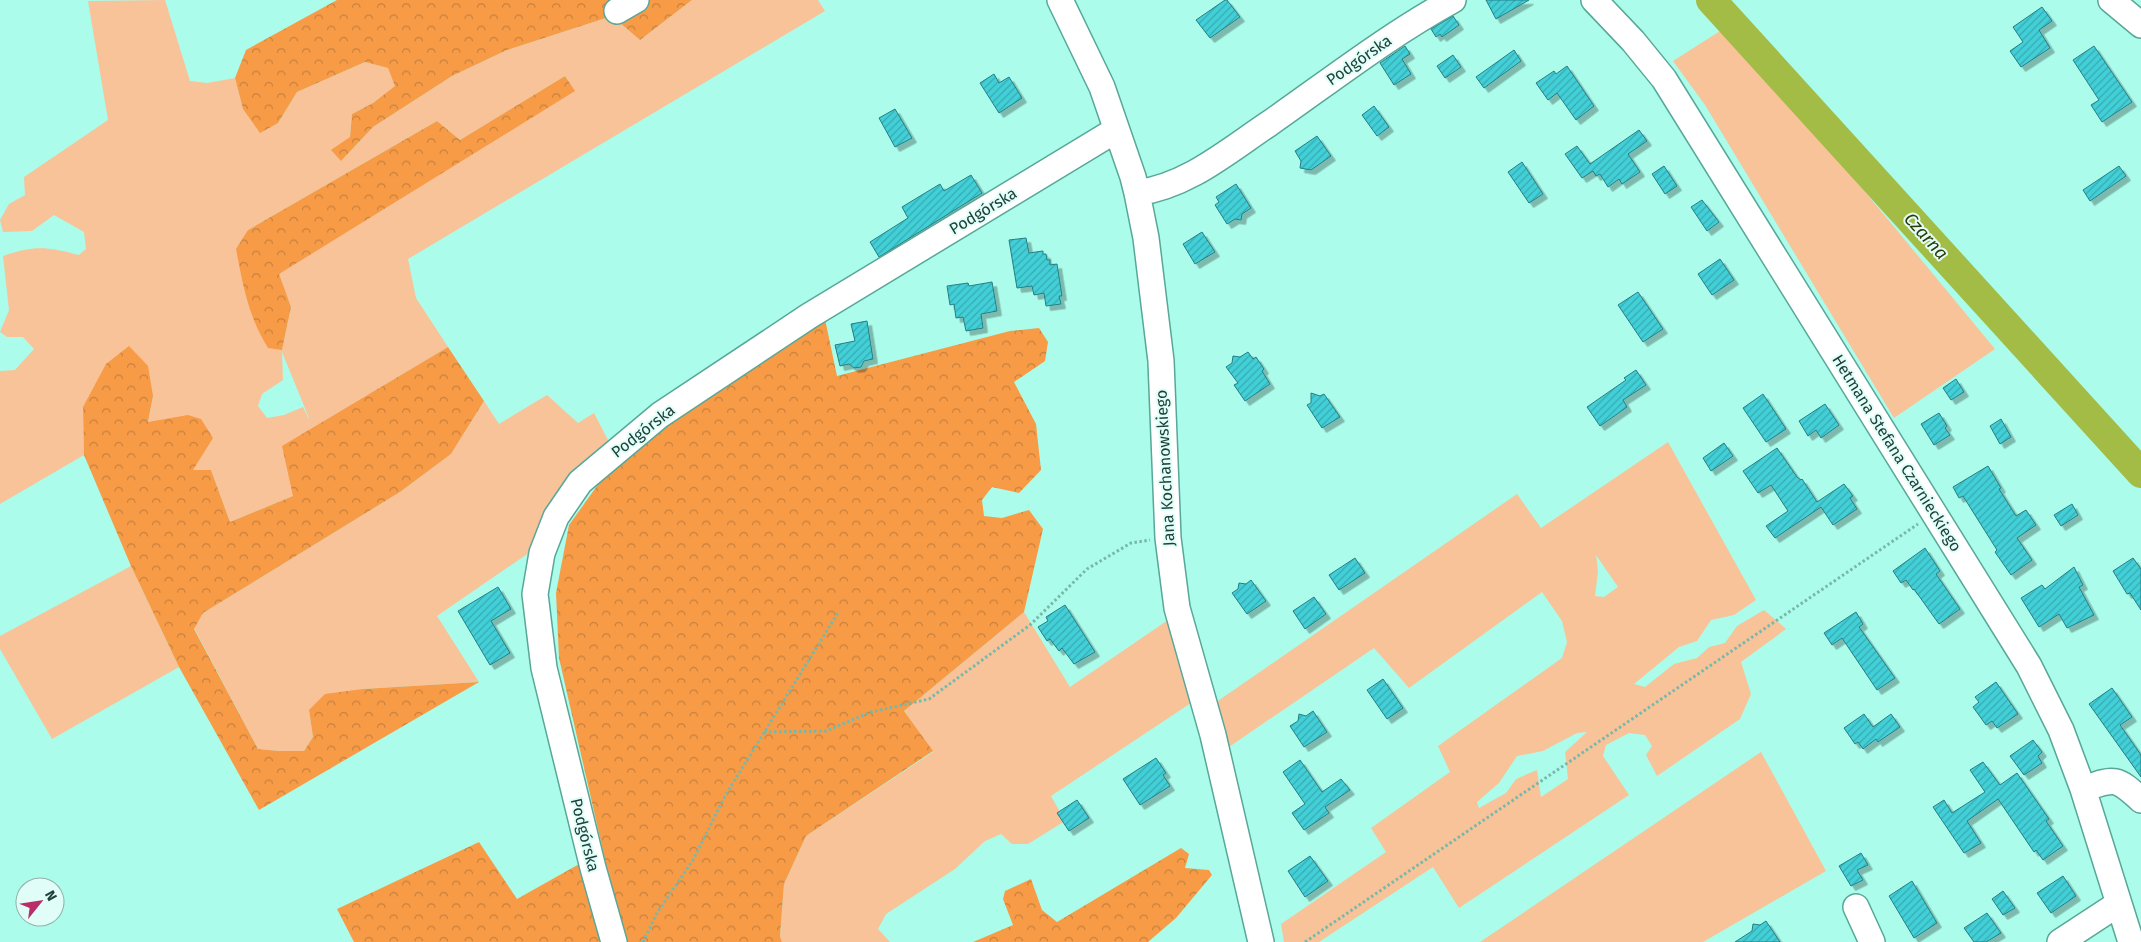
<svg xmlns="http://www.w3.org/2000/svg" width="2141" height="942" font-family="'Fira Sans',sans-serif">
  <defs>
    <pattern id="forest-crowns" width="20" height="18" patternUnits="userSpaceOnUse" patternTransform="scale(1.25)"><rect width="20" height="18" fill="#f79b47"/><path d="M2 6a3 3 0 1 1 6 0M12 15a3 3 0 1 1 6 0" fill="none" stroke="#c7803c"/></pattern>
    <pattern id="building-hatch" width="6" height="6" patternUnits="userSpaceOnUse" patternTransform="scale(1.25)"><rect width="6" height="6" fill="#43d0d8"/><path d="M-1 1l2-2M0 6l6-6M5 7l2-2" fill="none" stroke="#37aab0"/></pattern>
    <filter id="shadow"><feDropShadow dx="4.5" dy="4.5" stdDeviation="0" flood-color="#0004"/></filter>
  </defs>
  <rect width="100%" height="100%" fill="#abfceb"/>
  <path fill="#f8c398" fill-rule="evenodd" d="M 165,0 L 190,81 L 207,83 L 235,78 L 243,109 L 278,123 L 297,92 L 365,62 L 388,68 L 396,86 L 373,103 L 352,114 L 350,137 L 341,161 L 373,127 L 452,76 L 507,50 L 612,16 L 640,40 L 692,0 L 818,0 L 825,11 L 408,259 L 416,298 L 448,347 L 313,428 L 293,496 L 230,522 L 211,470 L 193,470 L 148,423 L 153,396 L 83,407 L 84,455 L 0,504 L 0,371 L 15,370 L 34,349 L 23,337 L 7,337 L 0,332 L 9,310 L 3,256 C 36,245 46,247 79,255 L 86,249 L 84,232 L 54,215 L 32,231 L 3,232 L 0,220 L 9,204 L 25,195 L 24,177 L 108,120 L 88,1 ZM 565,76 L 574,91 L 278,274 L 291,307 L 282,350 L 248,230 L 437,121 L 460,140 ZM 282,352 L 309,418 L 309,419 L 303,407 L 284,415 L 267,418 L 258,406 L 262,394 L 283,380 Z
    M 1728,26 L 1995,349 L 1894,418 L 1705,105 L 1673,61 Z
    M 547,395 L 578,423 L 594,413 L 611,446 L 549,539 L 437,616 L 479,682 L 363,689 L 309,710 L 313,737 L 304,751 L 279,751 L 258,749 L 194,628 L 203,613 L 400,492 L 451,454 L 484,401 L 499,424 Z
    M 1668,442 L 1756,600 L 1734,615 L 1711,620 L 1697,641 L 1679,647 L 1634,684 L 1645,687 L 1674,664 L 1697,658 L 1709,647 L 1725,643 L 1737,626 L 1764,610 L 1786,629 L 1741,662 L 1751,694 L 1740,719 L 1657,776 L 1646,755 L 1652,746 L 1645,735 L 1629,733 L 1606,745 L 1603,756 L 1629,795 L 1459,908 L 1433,867 L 1319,942 L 1284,942 L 1281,924 L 1386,852 L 1371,828 L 1450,772 L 1438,746 L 1562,658 L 1567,642 L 1562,621 L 1542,592 L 1409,688 L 1374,648 L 1226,749 L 1215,703 L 1517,494 L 1541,528 ZM 1596,555 L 1618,587 L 1604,597 L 1595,596 L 1598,571 ZM 1587,732 L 1565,752 L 1568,779 L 1541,797 L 1537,770 L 1516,779 L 1506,793 L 1479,808 L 1477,802 L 1499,783 L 1517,756 L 1543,751 L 1577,733 Z
    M 131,566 L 179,667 L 52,739 L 0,649 L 0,636 Z
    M 1024,612 L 1070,687 L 1168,620 L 1191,703 L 1051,796 L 1065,821 L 1028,844 L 1012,844 L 1001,834 L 985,841 L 955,869 L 886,914 L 878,929 L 890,942 L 782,942 L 780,936 L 784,884 L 806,836 L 933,752 L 904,711 Z
    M 1761,752 L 1826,871 L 1703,942 L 1480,942 Z"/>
  <path fill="url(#forest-crowns)" d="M 337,0 L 692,0 L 640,40 L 612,16 L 507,50 L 452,76 L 373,127 L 341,161 L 331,150 L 350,137 L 352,114 L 373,103 L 395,86 L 388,68 L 365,62 L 297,92 L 278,123 L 260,133 L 243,109 L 235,78 L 246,50 Z
    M 565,76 L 575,91 L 279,274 L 291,307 L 282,350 L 268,348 C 248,316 243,285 236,249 L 248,230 L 437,121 L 460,140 Z
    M 825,319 L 837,376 L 1010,331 L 1039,328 L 1048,342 L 1045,361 L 1014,382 L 1036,424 L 1041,470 L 1019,493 L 992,487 L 982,500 L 984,516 L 1002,518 L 1029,510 L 1043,529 L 1024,612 L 904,711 L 933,751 L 806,836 L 784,884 L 780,936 L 782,942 L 626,942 L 606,864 L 559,658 L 556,593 L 569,525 L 622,451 Z
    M 129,346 L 148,366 L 153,396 L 148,422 L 188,415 L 201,419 L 213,438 L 193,470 L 211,470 L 230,522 L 293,496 L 282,446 L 448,347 L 484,401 L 451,454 L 400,492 L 203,613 L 194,629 L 258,749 L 279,751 L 304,751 L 313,737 L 309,710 L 325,694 L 363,689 L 479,682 L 259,810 L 179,667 L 131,566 L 84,455 L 83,407 L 106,364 Z
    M 479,842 L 517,899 L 581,863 L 607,942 L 354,942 L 337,909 Z
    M 1181,848 L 1189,854 L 1185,868 L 1209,870 L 1212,875 L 1176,918 L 1148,942 L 973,942 L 1013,925 L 1003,899 L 1005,891 L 1031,879 L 1042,910 L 1057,922 Z"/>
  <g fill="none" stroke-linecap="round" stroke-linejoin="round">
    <path stroke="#a2bc45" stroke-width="30" d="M 1711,0 L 2141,473"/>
  </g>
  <path fill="url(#building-hatch)" stroke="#247e83" filter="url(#shadow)" d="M 1225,0 L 1227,0 L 1240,17 L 1210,38 L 1196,20 Z
    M 1486,0 L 1529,0 L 1496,19 Z
    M 2042,7 L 2052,21 L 2039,30 L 2050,48 L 2021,67 L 2010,51 L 2023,42 L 2013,27 Z
    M 1453,16 L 1459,25 L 1442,37 L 1440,34 L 1436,37 L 1431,29 Z
    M 1405,46 L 1410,54 L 1402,59 L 1411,74 L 1394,85 L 1380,63 Z
    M 2094,46 L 2132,102 L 2102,122 L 2091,105 L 2099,100 L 2073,60 Z
    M 1514,50 L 1521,61 L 1484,88 L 1476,77 Z
    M 1453,55 L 1461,67 L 1445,78 L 1437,66 Z
    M 1567,66 L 1594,106 L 1576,120 L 1557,93 L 1548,100 L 1536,83 L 1554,71 L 1556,74 Z
    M 994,74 L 999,83 L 1009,77 L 1022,98 L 999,113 L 980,83 Z
    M 1374,106 L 1389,127 L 1377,136 L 1362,115 Z
    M 895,109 L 912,138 L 895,147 L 879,118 Z
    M 1639,130 L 1647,141 L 1628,154 L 1640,172 L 1622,184 L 1619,179 L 1608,187 L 1600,174 L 1596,176 L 1593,171 L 1582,178 L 1565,154 L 1577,146 L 1590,164 Z
    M 1317,136 L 1331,156 L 1311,170 L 1300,168 L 1301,161 L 1295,151 Z
    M 1522,162 L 1543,194 L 1529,203 L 1508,172 Z
    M 1664,166 L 1677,186 L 1665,194 L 1652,174 Z
    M 2119,166 L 2126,176 L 2090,201 L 2083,190 Z
    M 971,175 L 982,193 L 879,257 L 870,242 L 908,218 L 902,207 L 940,184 L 944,191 Z
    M 1236,184 L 1251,208 L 1242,214 L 1241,220 L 1235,219 L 1227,224 L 1215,205 L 1219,202 L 1216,197 Z
    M 1702,200 L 1719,222 L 1707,231 L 1691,207 Z
    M 1202,232 L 1215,252 L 1195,264 L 1183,244 Z
    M 1026,238 L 1029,253 L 1043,251 L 1043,254 L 1046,254 L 1047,260 L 1050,260 L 1050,265 L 1057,264 L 1062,296 L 1059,296 L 1061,304 L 1046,306 L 1044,293 L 1034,295 L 1032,286 L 1017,288 L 1009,240 Z
    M 1720,259 L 1734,280 L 1712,295 L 1698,274 Z
    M 992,282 L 997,311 L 981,314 L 983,328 L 966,331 L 963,317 L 956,318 L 954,304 L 950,305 L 947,286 L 968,283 L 969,286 Z
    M 1638,292 L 1663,329 L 1643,342 L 1618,305 Z
    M 867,321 L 873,359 L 864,361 L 861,367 L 854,368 L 849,364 L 840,366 L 835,345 L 855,341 L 851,324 Z
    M 1248,352 L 1253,359 L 1256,357 L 1264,369 L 1262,371 L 1270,384 L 1245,401 L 1234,385 L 1238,383 L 1226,367 L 1232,363 L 1233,356 L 1240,357 Z
    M 1636,370 L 1646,385 L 1623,400 L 1627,407 L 1600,426 L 1587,407 L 1626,380 L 1624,378 Z
    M 1956,379 L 1964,392 L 1951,400 L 1943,388 Z
    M 1311,393 L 1320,396 L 1324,394 L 1340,417 L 1322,428 L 1307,405 L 1311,403 Z
    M 1763,394 L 1786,429 L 1766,442 L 1743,408 Z
    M 1825,404 L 1839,425 L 1821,438 L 1816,430 L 1808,436 L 1799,421 Z
    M 1939,413 L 1947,426 L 1945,428 L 1950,435 L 1934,445 L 1921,424 Z
    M 2001,419 L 2011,437 L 2000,444 L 1990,426 Z
    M 1724,443 L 1733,456 L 1711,471 L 1703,458 Z
    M 1777,448 L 1797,477 L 1801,480 L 1802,479 L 1817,502 L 1844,484 L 1853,496 L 1850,498 L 1857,509 L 1833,525 L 1821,507 L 1775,538 L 1766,526 L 1788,511 L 1771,485 L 1758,493 L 1743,471 Z
    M 1988,466 L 2001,488 L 1999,489 L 2016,516 L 2026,510 L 2036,525 L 2017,538 L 2032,560 L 2011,575 L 1995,552 L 1997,550 L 1963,496 L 1959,498 L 1953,487 Z
    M 2072,504 L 2078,515 L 2061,526 L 2054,515 Z
    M 1925,548 L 1940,571 L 1936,574 L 1960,609 L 1939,624 L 1914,589 L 1913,590 L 1906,580 L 1901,583 L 1893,571 Z
    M 1355,558 L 1365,573 L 1339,590 L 1329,575 Z
    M 2133,558 L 2141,569 L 2141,610 L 2130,593 L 2127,594 L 2113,571 Z
    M 2074,567 L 2083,585 L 2079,587 L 2094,615 L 2067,628 L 2059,614 L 2039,627 L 2021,598 L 2042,585 L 2045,589 Z
    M 1251,580 L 1266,601 L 1247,614 L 1232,593 L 1238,589 L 1239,583 L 1246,584 Z
    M 498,587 L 511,609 L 491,621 L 510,653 L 490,665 L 458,611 Z
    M 1314,597 L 1326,614 L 1305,629 L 1293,611 Z
    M 1065,605 L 1095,652 L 1074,664 L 1062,648 L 1059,651 L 1050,639 L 1047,641 L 1038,627 L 1048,621 L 1046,617 Z
    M 1856,612 L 1863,624 L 1859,627 L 1895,678 L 1877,690 L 1842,638 L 1832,645 L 1824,633 Z
    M 1383,679 L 1403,708 L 1387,719 L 1367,690 Z
    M 1996,682 L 2018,714 L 1997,728 L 1992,721 L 1986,725 L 1973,707 L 1979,702 L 1975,697 Z
    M 2112,688 L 2132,717 L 2120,725 L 2141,755 L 2141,777 L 2089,704 Z
    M 1313,711 L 1327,732 L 1304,747 L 1290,726 L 1298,721 L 1299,714 L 1306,716 Z
    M 1864,714 L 1873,727 L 1891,714 L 1900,727 L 1878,742 L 1876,739 L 1863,749 L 1858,742 L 1855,744 L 1844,728 Z
    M 2033,740 L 2042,752 L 2038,756 L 2042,763 L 2024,775 L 2010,756 Z
    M 1156,758 L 1166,773 L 1163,775 L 1170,786 L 1140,805 L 1123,779 Z
    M 1300,760 L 1322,792 L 1341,779 L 1350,790 L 1325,807 L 1329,813 L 1304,830 L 1292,813 L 1305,804 L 1283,772 Z
    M 1983,762 L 2000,785 L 2017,773 L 2049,819 L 2046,821 L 2063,846 L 2043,860 L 2036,850 L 2034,852 L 1998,799 L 1967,821 L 1981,843 L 1964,853 L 1933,807 L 1944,800 L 1952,813 L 1985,792 L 1970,770 Z
    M 1077,800 L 1089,818 L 1069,831 L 1057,813 Z
    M 1861,853 L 1868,865 L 1857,870 L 1863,880 L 1851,886 L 1839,866 Z
    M 1310,856 L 1328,881 L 1305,897 L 1288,871 Z
    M 2063,876 L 2076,896 L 2051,913 L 2037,893 Z
    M 1912,881 L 1937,923 L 1914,938 L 1889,896 Z
    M 2003,891 L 2015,908 L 2003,915 L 1992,899 Z
    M 1987,913 L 2001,933 L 1986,942 L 1974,942 L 1964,928 Z
    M 1766,921 L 1780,942 L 1735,942 L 1752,931 L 1753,924 L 1760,925 Z"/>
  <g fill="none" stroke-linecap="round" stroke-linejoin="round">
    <g stroke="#58a799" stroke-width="28">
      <path id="minor" d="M 1060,0 L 1102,87 L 1133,177 L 1137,193 L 1146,238 L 1161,361 L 1168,538 L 1177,608 L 1213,735 L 1261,942
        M 1594,0 L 1633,41 L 1664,79 L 2029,666 L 2061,730 L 2083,789 L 2131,942
        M 2111,0 L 2141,25
        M 617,11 L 636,0
        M 1137,193 C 1188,186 1228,151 1270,123 C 1330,81 1389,35 1453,0
        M 2083,789 C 2115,778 2116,777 2141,800
        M 1856,907 L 1872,942
        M 614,942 L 593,868 L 544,668 L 535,594 L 542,553 L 556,517 L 580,482 L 660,415 L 809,316 L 1116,130
        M 2060,942 L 2118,904"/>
    </g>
    <path stroke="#78b8ab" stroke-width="3" stroke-dasharray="2.5 2.5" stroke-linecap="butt" d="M 764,732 L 826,731 L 871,712 L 929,699 L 1030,625 L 1087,569 L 1131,543 L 1150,540
      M 643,942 L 657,913 L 693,860 L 725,796 L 839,611
      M 1305,942 L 1918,524"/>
    <use href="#minor" stroke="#fff" stroke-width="25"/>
  </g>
  <g text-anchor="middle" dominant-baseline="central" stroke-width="4" stroke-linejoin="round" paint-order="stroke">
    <g font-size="16" fill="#1f403a" stroke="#e0fef7">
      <text transform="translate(1359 60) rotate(-35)">Podgórska</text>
      <text transform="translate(983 211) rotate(-31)">Podgórska</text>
      <text transform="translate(643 431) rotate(-38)">Podgórska</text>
      <text transform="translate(1897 453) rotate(58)">Hetmana Stefana Czarnieckiego</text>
      <text transform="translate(1165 468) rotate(-93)">Jana Kochanowskiego</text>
      <text transform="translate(585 835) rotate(76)">Podgórska</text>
    </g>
    <g font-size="18" font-style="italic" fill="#303907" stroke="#e0fef7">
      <text transform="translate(1926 236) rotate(48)">Czarna</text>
    </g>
  </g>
  <g transform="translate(40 902) rotate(60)"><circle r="24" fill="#e0fef7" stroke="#93b2ab"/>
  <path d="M0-4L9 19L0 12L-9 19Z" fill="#b92e68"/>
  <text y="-8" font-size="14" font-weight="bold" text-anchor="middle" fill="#1f403a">N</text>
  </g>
</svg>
